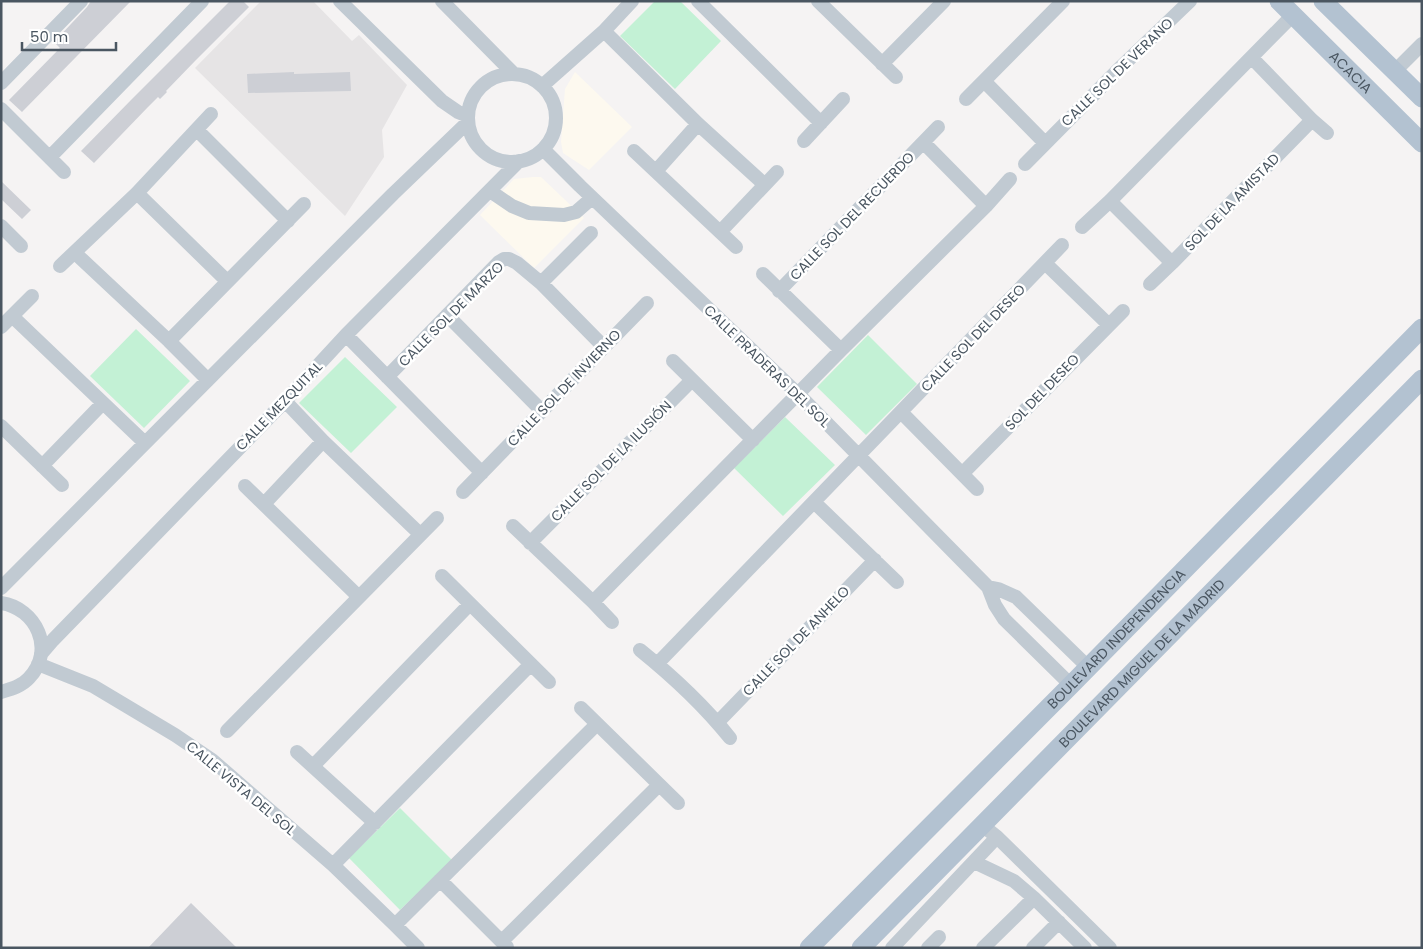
<svg xmlns="http://www.w3.org/2000/svg" width="1423" height="949" font-family="Poppins,sans-serif">
  <rect width="100%" height="100%" fill="#f5f3f3"/>
  <path fill="#fdf9ef" d="M 575,72 L 632,127 L 589,170 L 563,153 L 561,142 L 565,89 Z
    M 533,177 L 541,177 L 584,218 L 534,268 L 480,215 L 514,179 Z"/>
  <path fill="#e6e4e5" d="M 261,1 L 313,1 L 352,41 L 359,35 L 407,85 L 382,130 L 384,157 L 345,216 L 195,68 Z"/>
  <path fill="#c3f1d5" d="M 655,1 L 680,1 L 721,41 L 675,89 L 620,36 Z
    M 136,329 L 190,381 L 144,428 L 90,376 Z
    M 868,335 L 917,384 L 866,435 L 817,387 Z
    M 345,357 L 397,407 L 351,453 L 299,403 Z
    M 785,417 L 835,465 L 783,516 L 734,468 Z
    M 400,808 L 452,860 L 400,910 L 349,858 Z"/>
  <path fill="#cdcfd5" d="M 91,1 L 131,1 L 22,112 L 9,100 L 60,48 L 54,42 L 87,7 Z
    M 230,1 L 243,1 L 249,7 L 195,61 L 166,91 L 167,92 L 160,99 L 158,97 L 148,107 L 94,163 L 81,151 L 131,100 Z
    M 294,72 L 294,74 L 350,72 L 351,91 L 248,93 L 247,74 Z
    M 1,181 L 31,210 L 22,219 L 1,199 Z
    M 191,903 L 237,948 L 148,948 Z"/>
  <g fill="none" stroke-linecap="round" stroke-linejoin="round">
    <path stroke="#c1cad2" stroke-width="14" d="M 340,1 L 442,101 L 458,112 L 468,116
      M 442,1 L 514,74
      M 698,1 L 821,123
      M 818,1 L 896,77
      M 604,31 L 698,124 L 764,184
      M 1252,58 L 1312,120 L 1327,133
      M 882,64 L 944,1
      M 1395,71 L 1422,44
      M468 118a44 44 0 1 1 88 0a44 44 0 1 1-88 0Z
      M 984,81 L 1045,143
      M 1,83 L 81,1
      M 542,86 L 604,31 L 632,1
      M 966,99 L 1063,1
      M 1,109 L 64,172
      M 197,130 L 288,221
      M 804,141 L 843,99
      M 924,143 L 986,206
      M 543,149 L 580,186 L 799,395 L 988,587 L 995,605 L 1004,619 L 1071,685
      M 634,151 L 736,247
      M 50,157 L 202,1
      M 1025,164 L 1122,66 L 1190,1
      M 656,171 L 698,124
      M 490,191 L 512,206 L 529,213 L 564,215 L 576,212 L 592,198
      M 137,193 L 227,281
      M 1110,201 L 1172,263
      M 1,226 L 21,246
      M 1082,227 L 1110,201 L 1293,15
      M 720,232 L 777,172
      M 75,253 L 169,341 L 208,380
      M 1045,263 L 1109,325
      M 60,266 L 137,193 L 211,114
      M 763,274 L 841,350
      M 541,283 L 591,233
      M 1150,284 L 1172,263 L 1312,120
      M 779,291 L 938,127
      M 447,315 L 542,411
      M 12,316 L 145,443
      M 1,327 L 32,296
      M 346,335 L 482,473
      M 169,341 L 304,204
      M 673,361 L 753,440
      M 387,377 L 499,262 L 504,259 L 509,259 L 517,263 L 541,283 L 604,347
      M 285,401 L 323,441 L 420,534
      M 901,412 L 977,489
      M 1,426 L 62,485
      M 42,466 L 103,403
      M 962,474 L 1123,311
      M 245,486 L 359,597
      M 463,492 L 647,303
      M 814,502 L 897,582
      M 264,504 L 323,441
      M 513,526 L 593,602 L 612,622
      M 530,543 L 692,380
      M 442,576 L 549,682
      M 988,587 L 998,589 L 1016,597 L 1088,667
      M 1,588 L 393,194 L 468,122
      M 593,602 L 841,350 L 986,206 L 1010,179
      M 1,603 C 36,608 56,650 29,678 C 22,686 11,689 1,692
      M 640,650 C 671,675 706,708 730,738
      M 41,654 L 53,640 L 285,401 L 346,335 L 519,161
      M 38,664 L 93,686 L 175,735 L 212,760 L 333,865 L 395,925 L 418,948
      M 657,664 L 1062,245
      M 581,708 L 678,803
      M 718,722 L 875,560
      M 227,731 L 437,518
      M 297,752 L 375,823
      M 313,766 L 470,604
      M 982,825 L 997,837 L 1110,948
      M 974,862 L 1014,881 L 1034,898 L 1085,948
      M 333,865 L 531,664
      M 440,880 L 507,947
      M 395,925 L 597,724
      M 502,941 L 659,785
      M 892,948 L 997,837
      M 928,948 L 939,937
      M 983,948 L 1034,898
      M 1033,948 L 1059,922"/>
    <g stroke="#b3c2d1" stroke-width="19">
      <path id="s1" d="M 1279,1 L 1422,143"/>
      <path d="M 1323,1 L 1422,98"/>
      <path id="s2" d="M 809,948 L 1071,685 L 1422,328"/>
      <path id="s3" d="M 861,948 L 1422,379"/>
    </g>
  </g>
  <g text-anchor="middle" dominant-baseline="central" stroke-width="5" stroke-linejoin="round" paint-order="stroke">
    <g font-size="14" fill="#4a5661" stroke="#fff">
      <text transform="translate(1117 72) rotate(-44)">CALLE SOL DE VERANO</text>
      <text stroke="none"><textPath href="#s1" startOffset="101">ACACIA</textPath></text>
      <text transform="translate(1232 202) rotate(-46)">SOL DE LA AMISTAD</text>
      <text transform="translate(852 216) rotate(-46)">CALLE SOL DEL RECUERDO</text>
      <text transform="translate(451 314) rotate(-45)">CALLE SOL DE MARZO</text>
      <text transform="translate(973 338) rotate(-46)">CALLE SOL DEL DESEO</text>
      <text transform="translate(767 366) rotate(44)">CALLE PRADERAS DEL SOL</text>
      <text transform="translate(564 388) rotate(-46)">CALLE SOL DE INVIERNO</text>
      <text transform="translate(1042 392) rotate(-46)">SOL DEL DESEO</text>
      <text transform="translate(279 406) rotate(-46)">CALLE MEZQUITAL</text>
      <text transform="translate(611 461) rotate(-45)">CALLE SOL DE LA ILUSIÓN</text>
      <text stroke="none"><textPath href="#s2" startOffset="436">BOULEVARD INDEPENDENCIA</textPath></text>
      <text transform="translate(796 641) rotate(-46)">CALLE SOL DE ANHELO</text>
      <text stroke="none"><textPath href="#s3" startOffset="400">BOULEVARD MIGUEL DE LA MADRID</textPath></text>
      <text transform="translate(241 788) rotate(40)">CALLE VISTA DEL SOL</text>
    </g>
  </g>
  <rect width="1423" height="949" fill="none" stroke="#4a5661" stroke-width="5"/>
  <path d="M22 42v8h94v-8" fill="none" stroke="#4a5661" stroke-width="2.5"/>
  <text x="30" y="42" font-size="15" fill="#4a5661" stroke="#ffffff" stroke-width="4" paint-order="stroke">50 m</text>
</svg>
